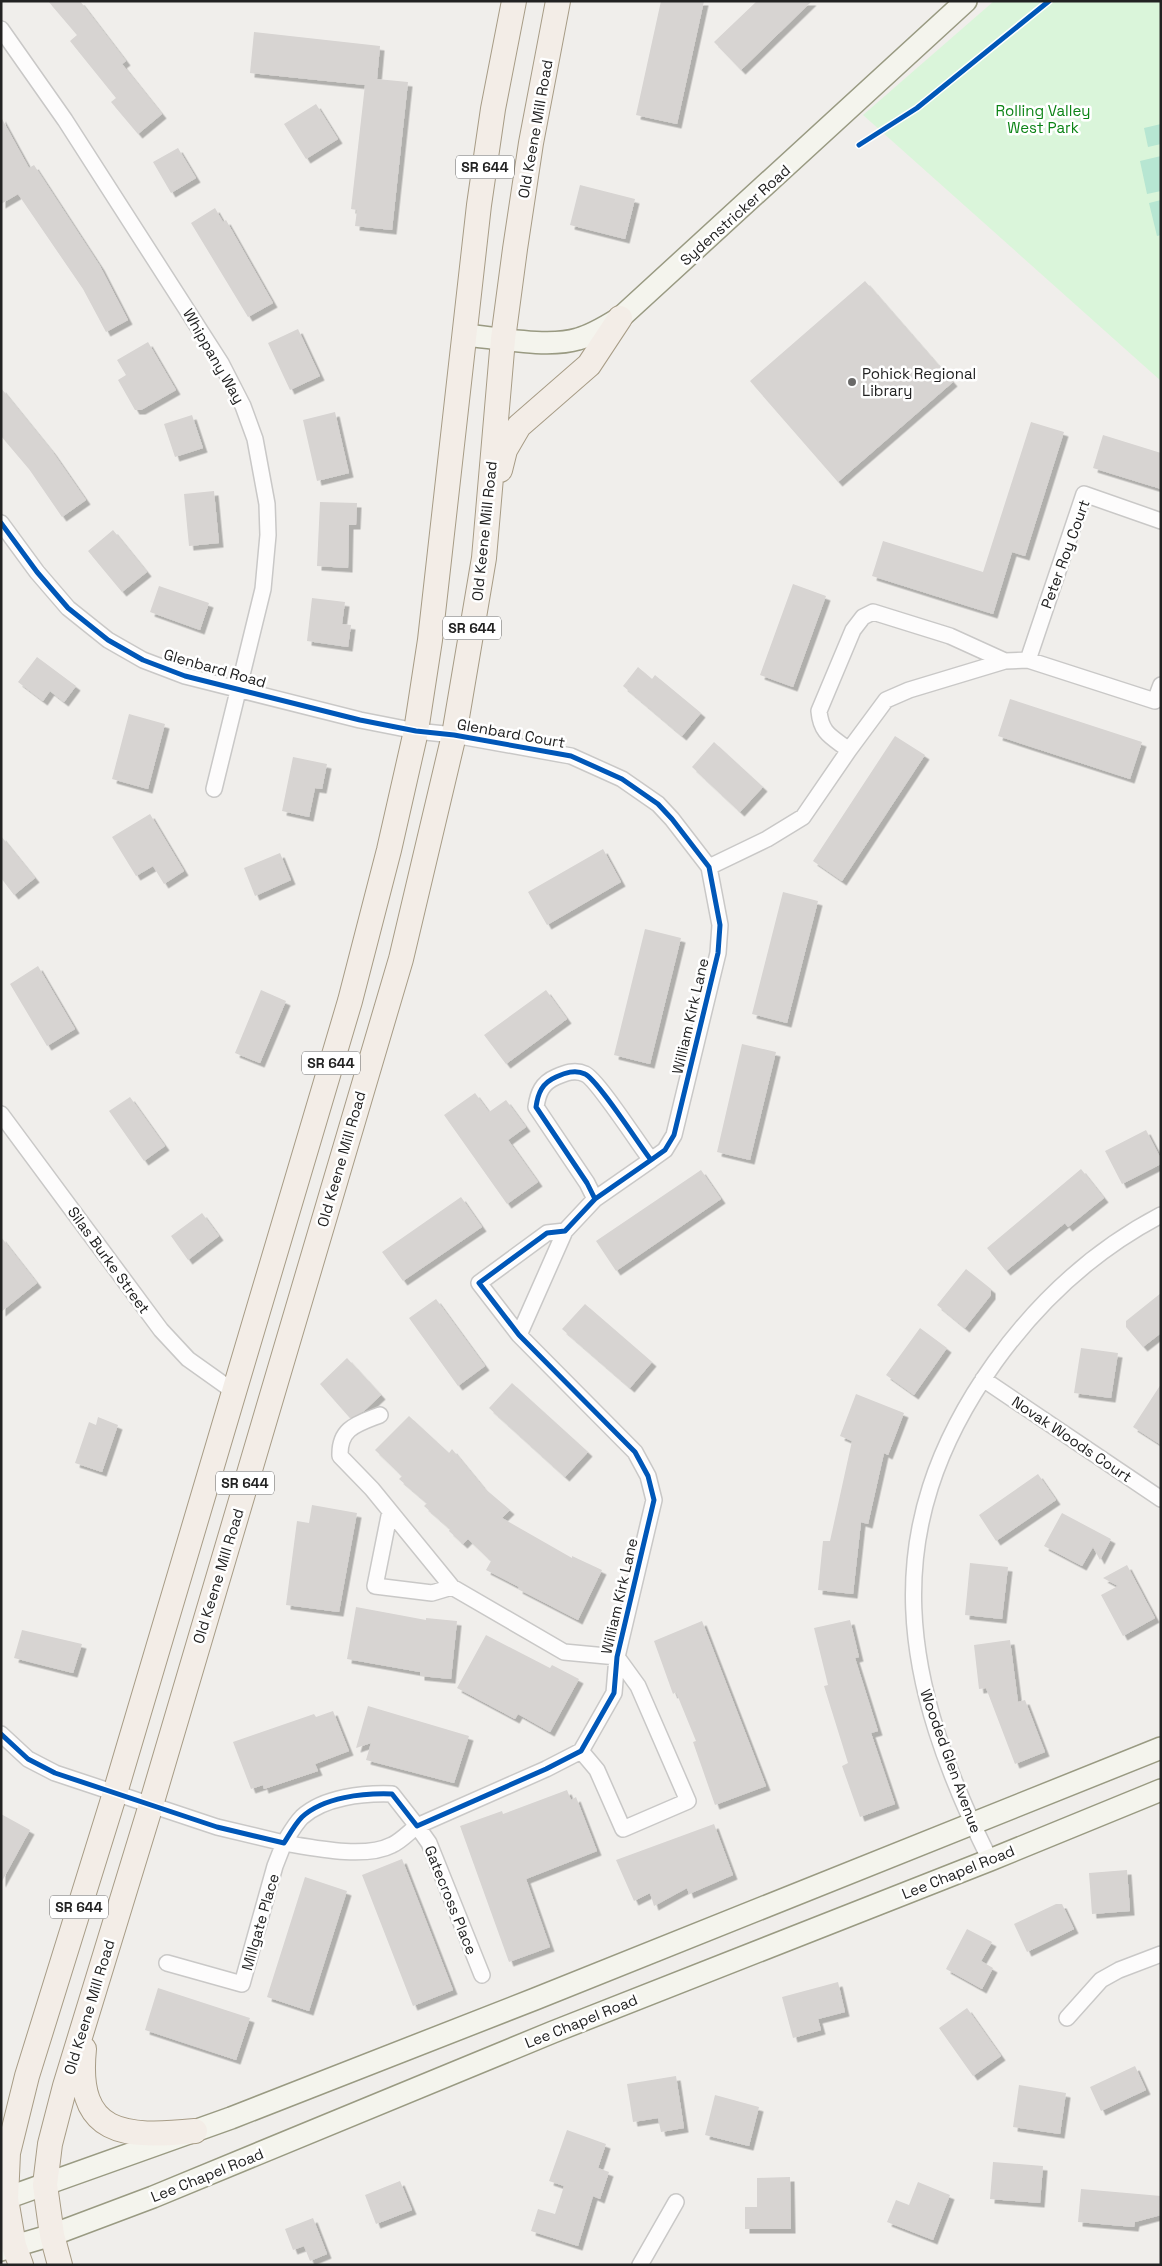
<svg xmlns="http://www.w3.org/2000/svg" width="1162" height="2266" font-family="'Space Grotesk',sans-serif">
  <defs>
    <filter id="shadow"><feDropShadow dx="4.5" dy="4.5" stdDeviation="0" flood-color="#0004"/></filter>
  </defs>
  <rect width="100%" height="100%" fill="#f0eeeb"/>
  <path fill="#daf5da" d="M 994,1 L 1161,1 L 1161,381 L 863,115 Z"/>
  <path fill="#b7e6d2" d="M 1161,124 L 1161,144 L 1148,147 L 1144,128 Z
    M 1161,156 L 1161,191 L 1147,194 L 1140,161 Z
    M 1161,200 L 1161,235 L 1157,236 L 1149,203 Z"/>
  <path fill="#d7d4d2" filter="url(#shadow)" d="M 48,1 L 80,1 L 126,61 L 122,64 L 162,114 L 138,134 L 111,102 L 116,98 L 70,41 L 77,35 Z
    M 661,1 L 704,1 L 677,124 L 636,115 Z
    M 757,1 L 812,1 L 741,70 L 714,42 Z
    M 254,32 L 380,46 L 377,79 L 408,82 L 392,230 L 355,226 L 357,210 L 351,209 L 365,85 L 250,73 Z
    M 316,104 L 338,139 L 306,159 L 284,124 Z
    M 1,117 L 29,168 L 34,165 L 100,266 L 128,320 L 106,332 L 83,289 L 18,194 L 1,204 Z
    M 178,148 L 196,178 L 171,193 L 153,162 Z
    M 580,185 L 635,199 L 625,239 L 570,225 Z
    M 215,208 L 223,222 L 226,220 L 273,303 L 248,317 L 191,223 Z
    M 865,281 L 953,382 L 838,482 L 750,381 Z
    M 298,329 L 320,376 L 290,390 L 268,343 Z
    M 148,342 L 176,390 L 141,410 L 135,410 L 118,380 L 126,375 L 117,360 Z
    M 1,388 L 52,451 L 86,500 L 62,517 L 29,469 L 1,436 Z
    M 335,412 L 349,473 L 317,481 L 303,420 Z
    M 192,415 L 203,448 L 175,457 L 164,424 Z
    M 1031,422 L 1064,432 L 1025,556 L 1012,552 L 993,614 L 872,576 L 883,541 L 983,572 Z
    M 1103,435 L 1161,453 L 1161,489 L 1093,468 Z
    M 214,491 L 219,543 L 189,546 L 184,494 Z
    M 320,502 L 357,503 L 356,525 L 349,525 L 348,568 L 317,566 Z
    M 113,530 L 147,572 L 122,592 L 88,551 Z
    M 793,584 L 826,596 L 793,687 L 760,675 Z
    M 159,586 L 209,603 L 200,630 L 150,612 Z
    M 312,598 L 345,602 L 342,624 L 351,625 L 348,647 L 307,641 Z
    M 37,657 L 76,686 L 64,702 L 50,691 L 43,701 L 18,682 Z
    M 638,667 L 652,679 L 655,675 L 701,713 L 682,736 L 623,686 Z
    M 1010,699 L 1142,742 L 1130,779 L 998,736 Z
    M 129,714 L 165,724 L 148,789 L 112,779 Z
    M 895,736 L 925,755 L 842,881 L 813,861 Z
    M 714,742 L 763,787 L 740,812 L 692,767 Z
    M 293,757 L 327,764 L 322,789 L 315,788 L 309,817 L 282,811 Z
    M 150,814 L 184,871 L 164,884 L 153,866 L 136,876 L 112,837 Z
    M 1,836 L 35,878 L 14,895 L 1,878 Z
    M 603,849 L 621,882 L 547,925 L 528,892 Z
    M 280,853 L 291,880 L 255,896 L 244,868 Z
    M 783,892 L 818,901 L 787,1023 L 752,1014 Z
    M 645,929 L 681,938 L 650,1064 L 614,1055 Z
    M 38,966 L 75,1029 L 47,1046 L 10,984 Z
    M 261,990 L 286,1001 L 260,1063 L 235,1053 Z
    M 546,990 L 567,1019 L 506,1064 L 484,1035 Z
    M 742,1044 L 776,1052 L 750,1160 L 717,1152 Z
    M 475,1093 L 489,1112 L 506,1100 L 526,1127 L 508,1140 L 538,1182 L 507,1204 L 444,1115 Z
    M 130,1097 L 165,1146 L 144,1161 L 109,1111 Z
    M 1146,1130 L 1161,1159 L 1161,1164 L 1122,1184 L 1105,1151 Z
    M 1081,1169 L 1104,1198 L 1068,1227 L 1065,1223 L 1006,1271 L 987,1248 Z
    M 701,1170 L 721,1199 L 616,1271 L 596,1241 Z
    M 461,1197 L 482,1227 L 403,1281 L 382,1252 Z
    M 202,1213 L 219,1236 L 188,1260 L 171,1236 Z
    M 1,1237 L 37,1283 L 1,1312 Z
    M 966,1269 L 991,1289 L 991,1295 L 965,1328 L 937,1305 Z
    M 1161,1293 L 1161,1333 L 1143,1347 L 1126,1327 L 1126,1321 Z
    M 436,1299 L 485,1366 L 458,1386 L 409,1318 Z
    M 585,1304 L 652,1362 L 630,1388 L 562,1329 Z
    M 920,1328 L 947,1348 L 914,1395 L 886,1375 Z
    M 1081,1348 L 1118,1353 L 1111,1398 L 1074,1393 Z
    M 347,1358 L 381,1395 L 364,1411 L 350,1418 L 320,1384 Z
    M 512,1383 L 588,1452 L 565,1477 L 489,1408 Z
    M 1161,1384 L 1161,1445 L 1133,1427 Z
    M 856,1394 L 904,1413 L 888,1455 L 884,1453 L 868,1524 L 861,1522 L 853,1594 L 818,1590 L 823,1541 L 830,1541 L 852,1441 L 840,1436 Z
    M 409,1416 L 449,1453 L 452,1449 L 484,1488 L 510,1510 L 502,1518 L 572,1558 L 572,1556 L 602,1570 L 578,1620 L 518,1589 L 519,1587 L 486,1570 L 491,1561 L 468,1539 L 463,1544 L 449,1531 L 450,1529 L 424,1506 L 427,1503 L 399,1479 L 402,1476 L 375,1450 Z
    M 98,1417 L 118,1425 L 102,1472 L 75,1463 L 89,1422 L 96,1425 Z
    M 1038,1474 L 1056,1500 L 996,1541 L 979,1515 Z
    M 312,1505 L 357,1513 L 339,1612 L 286,1605 L 297,1521 L 309,1523 Z
    M 1062,1513 L 1111,1539 L 1100,1560 L 1093,1547 L 1082,1566 L 1044,1546 Z
    M 970,1563 L 1008,1567 L 1002,1619 L 965,1615 Z
    M 1127,1565 L 1155,1618 L 1123,1636 L 1101,1595 L 1118,1586 L 1103,1578 Z
    M 356,1607 L 426,1620 L 426,1618 L 457,1621 L 451,1679 L 420,1676 L 420,1672 L 347,1659 Z
    M 850,1620 L 859,1657 L 855,1658 L 878,1731 L 871,1733 L 895,1804 L 860,1817 L 842,1766 L 848,1763 L 824,1686 L 828,1685 L 814,1628 Z
    M 702,1621 L 766,1786 L 715,1805 L 693,1742 L 696,1741 L 676,1692 L 673,1694 L 654,1641 Z
    M 22,1630 L 82,1644 L 73,1673 L 14,1658 Z
    M 486,1635 L 550,1668 L 552,1665 L 579,1679 L 550,1732 L 518,1714 L 515,1719 L 457,1688 Z
    M 1010,1640 L 1018,1702 L 1025,1700 L 1045,1752 L 1015,1764 L 986,1688 L 979,1689 L 974,1645 Z
    M 368,1706 L 469,1736 L 454,1783 L 366,1760 L 371,1743 L 356,1748 Z
    M 333,1711 L 349,1751 L 315,1764 L 318,1771 L 264,1789 L 263,1785 L 251,1789 L 233,1742 L 314,1714 L 316,1717 Z
    M 567,1790 L 571,1800 L 576,1797 L 597,1851 L 526,1879 L 550,1947 L 509,1962 L 460,1826 L 502,1811 L 503,1814 Z
    M 1,1814 L 30,1830 L 1,1883 Z
    M 714,1824 L 733,1875 L 689,1894 L 687,1888 L 654,1906 L 650,1893 L 634,1901 L 616,1860 Z
    M 402,1859 L 453,1990 L 413,2006 L 362,1875 Z
    M 1127,1870 L 1130,1911 L 1092,1914 L 1089,1873 Z
    M 305,1877 L 347,1891 L 309,2011 L 267,1997 Z
    M 1056,1904 L 1062,1904 L 1074,1929 L 1027,1952 L 1014,1924 Z
    M 967,1929 L 992,1942 L 981,1961 L 993,1968 L 982,1989 L 946,1969 Z
    M 838,1982 L 845,2012 L 818,2019 L 821,2030 L 793,2038 L 782,1997 Z
    M 158,1988 L 250,2018 L 236,2060 L 145,2030 Z
    M 967,2008 L 1001,2056 L 973,2076 L 939,2028 Z
    M 1135,2066 L 1146,2090 L 1101,2111 L 1090,2087 Z
    M 676,2076 L 684,2128 L 661,2132 L 658,2118 L 633,2122 L 627,2084 Z
    M 1019,2085 L 1066,2093 L 1060,2134 L 1013,2127 Z
    M 715,2095 L 759,2107 L 749,2146 L 705,2135 Z
    M 567,2130 L 606,2144 L 598,2168 L 609,2172 L 600,2199 L 593,2196 L 578,2246 L 531,2231 L 538,2209 L 555,2214 L 564,2186 L 549,2181 Z
    M 993,2162 L 1043,2166 L 1040,2203 L 990,2199 Z
    M 790,2177 L 791,2229 L 745,2229 L 745,2207 L 757,2207 L 757,2178 Z
    M 400,2181 L 412,2210 L 376,2224 L 365,2195 Z
    M 918,2182 L 950,2195 L 933,2240 L 887,2222 L 896,2200 L 909,2205 Z
    M 1081,2189 L 1161,2196 L 1161,2215 L 1135,2222 L 1134,2227 L 1078,2222 Z
    M 313,2218 L 327,2254 L 310,2261 L 304,2246 L 293,2250 L 285,2229 Z"/>
  <g fill="none" stroke-linecap="round" stroke-linejoin="round">
    <g stroke="#c9c8c7" stroke-width="18">
      <path id="minor" d="M 1,29 L 65,120 L 221,363 L 243,406 L 255,439 L 267,504 L 268,535 L 263,589 L 214,789
        M 1,523 L 37,572 L 68,608 L 108,640 L 143,660 L 185,676 L 360,720 L 416,731 L 454,735 L 571,756 L 622,779 L 658,804 L 672,819 L 709,867 L 720,925 L 718,953 L 674,1135 L 665,1150 L 651,1160
        M 1028,660 L 1084,494 L 1161,521
        M 849,750 C 832,737 821,734 819,711 L 853,630 L 863,617 L 873,612 L 950,636 L 1005,661
        M 709,867 L 767,839 L 803,817 L 849,750 L 886,700 L 909,690 L 1005,661 L 1028,660 L 1155,701 L 1161,685
        M 1,1114 L 161,1330 L 188,1359 L 233,1391
        M 519,1335 L 565,1231
        M 983,1379 L 1161,1499
        M 380,1415 C 357,1424 339,1428 340,1456 L 372,1489 L 452,1587
        M 390,1511 L 375,1586 L 432,1593 L 452,1587 L 564,1652 L 617,1657 L 638,1686 L 688,1801 L 623,1829 L 597,1770 L 581,1751
        M 1,1734 L 28,1759 L 55,1773 L 217,1827 L 284,1843 C 289,1835 295,1824 302,1817 C 324,1797 363,1793 392,1794 L 417,1826 L 546,1769 L 581,1751 L 614,1693 L 617,1657 L 654,1500 L 648,1476 L 635,1452 L 519,1335 L 479,1283 L 547,1233 L 565,1231 L 595,1199 L 651,1160 C 640,1146 597,1079 585,1074 C 575,1069 565,1073 556,1077 C 542,1083 538,1093 536,1107 L 587,1183 L 595,1199
        M 990,1860 C 902,1682 873,1533 995,1362 C 1039,1301 1094,1250 1161,1215
        M 167,1963 L 242,1984 L 275,1866 L 284,1843 C 314,1848 365,1859 392,1845 C 401,1841 409,1832 417,1826 L 429,1843 L 482,1975
        M 1067,2018 L 1101,1980 L 1119,1970 L 1161,1954
        M 640,2265 L 676,2202"/>
    </g>
    <g stroke="#999a82" stroke-width="24">
      <path id="secondary" d="M 465,335 C 497,338 549,348 578,339 C 593,335 607,326 620,318 L 966,1
        M 1,2200 L 231,2118 L 535,1999 L 1161,1748
        M 1,2250 L 52,2235 L 153,2197 L 553,2032 L 990,1860 L 1161,1790"/>
    </g>
    <g stroke="#a79c86" stroke-width="26">
      <path id="primary" d="M 500,470 L 505,450 L 519,426 L 589,365 L 620,318
        M 84,2049 C 75,2136 125,2138 195,2131
        M 21,2265 L 14,2246 L 6,2199 L 8,2153 L 27,2076 L 115,1793 L 350,1001 L 389,850 L 416,731 L 430,640 L 479,205 L 493,109 L 514,1
        M 60,2265 L 52,2235 L 45,2185 L 50,2144 L 65,2086 L 151,1805 L 401,959 L 454,735 L 484,558 L 503,339 L 515,249 L 531,143 L 558,1"/>
    </g>
    <use href="#minor" stroke="#fdfcfc" stroke-width="15"/>
    <use href="#secondary" stroke="#f4f4ed" stroke-width="21"/>
    <use href="#primary" stroke="#f3ede7" stroke-width="24"/>
    <g stroke="#fff" stroke-width="8">
      <path id="cycleway" d="M 859,145 L 917,108 L 1049,1
        M 1,523 L 37,572 L 68,608 L 108,640 L 143,660 L 185,676 L 360,720 L 416,731 L 454,735 L 571,756 L 622,779 L 658,804 L 672,819 L 709,867 L 720,925 L 718,953 L 674,1135 L 665,1150 L 651,1160
        M 1,1734 L 28,1759 L 55,1773 L 217,1827 L 284,1843 C 289,1835 295,1824 302,1817 C 324,1797 363,1793 392,1794 L 417,1826 L 546,1769 L 581,1751 L 614,1693 L 617,1657 L 654,1500 L 648,1476 L 635,1452 L 519,1335 L 479,1283 L 547,1233 L 565,1231 L 595,1199 L 651,1160 C 640,1146 597,1079 585,1074 C 575,1069 565,1073 556,1077 C 542,1083 538,1093 536,1107 L 587,1183 L 595,1199"/>
    </g>
    <use href="#cycleway" stroke="#0057b8" stroke-width="5"/>
  </g>
  <circle fill="#6a6968" stroke="#fff" stroke-width="2" cx="852" cy="382" r="5"/>
  <g text-anchor="middle" dominant-baseline="central" stroke-width="5" stroke-linejoin="round" paint-order="stroke">
    <g fill="#fff" stroke="#646464" stroke-width="1">
      <rect x="456" y="155.5" width="58" height="23" rx="4"/>
      <rect x="443" y="616.5" width="58" height="23" rx="4"/>
      <rect x="302" y="1051.5" width="58" height="23" rx="4"/>
      <rect x="216" y="1471.5" width="58" height="23" rx="4"/>
      <rect x="50" y="1895.5" width="58" height="23" rx="4"/>
    </g>
    <g font-size="14" font-weight="bold" fill="#222">
      <text x="485" y="167">SR 644</text>
      <text x="472" y="628">SR 644</text>
      <text x="331" y="1063">SR 644</text>
      <text x="245" y="1483">SR 644</text>
      <text x="79" y="1907">SR 644</text>
    </g>
    <g font-size="15" fill="#0c8416" stroke="#fff">
      <text x="1043" y="110">Rolling Valley<tspan x="1043" dy="17">West Park</tspan></text>
    </g>
    <g font-size="15" fill="#222" stroke="#fff">
      <text transform="translate(535 129) rotate(-80)">Old Keene Mill Road</text>
      <text transform="translate(735 215) rotate(-42)">Sydenstricker Road</text>
      <text transform="translate(214 356) rotate(60)">Whippany Way</text>
      <text transform="translate(484 531) rotate(-84)">Old Keene Mill Road</text>
      <text transform="translate(1065 554) rotate(-70)">Peter Roy Court</text>
      <text transform="translate(215 668) rotate(16)">Glenbard Road</text>
      <text transform="translate(511 733) rotate(10)">Glenbard Court</text>
      <text transform="translate(690 1016) rotate(-77)">William Kirk Lane</text>
      <text transform="translate(341 1159) rotate(-74)">Old Keene Mill Road</text>
      <text transform="translate(109 1260) rotate(54)">Silas Burke Street</text>
      <text transform="translate(1072 1439) rotate(34)">Novak Woods Court</text>
      <text transform="translate(218 1576) rotate(-73)">Old Keene Mill Road</text>
      <text transform="translate(619 1596) rotate(-77)">William Kirk Lane</text>
      <text transform="translate(951 1761) rotate(70)">Wooded Glen Avenue</text>
      <text transform="translate(958 1872) rotate(-22)">Lee Chapel Road</text>
      <text transform="translate(451 1900) rotate(68)">Gatecross Place</text>
      <text transform="translate(260 1922) rotate(-74)">Millgate Place</text>
      <text transform="translate(89 2007) rotate(-73)">Old Keene Mill Road</text>
      <text transform="translate(581 2021) rotate(-22)">Lee Chapel Road</text>
      <text transform="translate(207 2175) rotate(-22)">Lee Chapel Road</text>
    </g>
    <g font-size="15" fill="#222" stroke="#fff" text-anchor="start">
      <text x="862" y="373">Pohick Regional<tspan x="862" dy="17">Library</tspan></text>
    </g>
  </g>
  <rect width="1162" height="2266" fill="none" stroke="#222222" stroke-width="5"/>
</svg>
